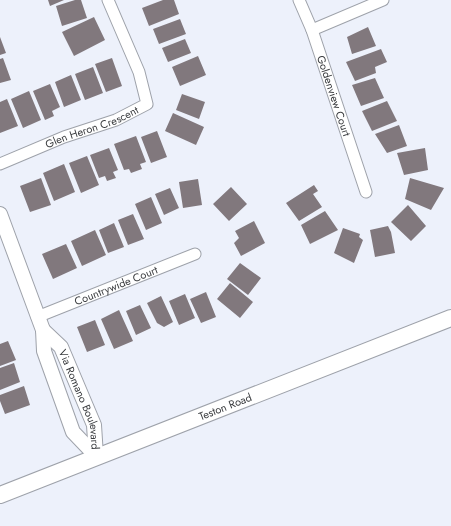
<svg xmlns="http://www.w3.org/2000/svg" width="451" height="526" font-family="Jost,sans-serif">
  <rect width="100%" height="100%" fill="#edf1fb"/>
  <path fill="#81787d" d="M 48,0 L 64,0 L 50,6 Z
    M 75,0 L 81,0 L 87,18 L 62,26 L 56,6 Z
    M 163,0 L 174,0 L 179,14 L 149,26 L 142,8 Z
    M 94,17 L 105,40 L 74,56 L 62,32 Z
    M 180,19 L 186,34 L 159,44 L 153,29 Z
    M 368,27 L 376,46 L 352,54 L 347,37 Z
    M 0,37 L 6,53 L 0,55 Z
    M 185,39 L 191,53 L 168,62 L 162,48 Z
    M 381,49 L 387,62 L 375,67 L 376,73 L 355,81 L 346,62 Z
    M 198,56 L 206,75 L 180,86 L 172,67 Z
    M 3,58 L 11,80 L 0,83 L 0,59 Z
    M 112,58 L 122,86 L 106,92 L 95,64 Z
    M 93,67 L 103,93 L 85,100 L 75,74 Z
    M 71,75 L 81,100 L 64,107 L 55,82 Z
    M 375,78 L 384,98 L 361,106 L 352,85 Z
    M 50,84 L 60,107 L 52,111 L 54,116 L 45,120 L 33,91 Z
    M 29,91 L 41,120 L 23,128 L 11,99 Z
    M 182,94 L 205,102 L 199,119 L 176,110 Z
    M 7,99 L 18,126 L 0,133 L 0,102 Z
    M 387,101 L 397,121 L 372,131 L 362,111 Z
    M 173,113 L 204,127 L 196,145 L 165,131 Z
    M 399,125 L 407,146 L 387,153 L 375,134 Z
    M 157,131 L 167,157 L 151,163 L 141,137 Z
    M 136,136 L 146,162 L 140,164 L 142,169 L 131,173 L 129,169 L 124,170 L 114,144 Z
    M 109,148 L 118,170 L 113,172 L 116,178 L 107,181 L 105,176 L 99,178 L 90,155 Z
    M 425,148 L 428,170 L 404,175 L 397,153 Z
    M 87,156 L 99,185 L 81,193 L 69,163 Z
    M 64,164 L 75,192 L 54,201 L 43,173 Z
    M 41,178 L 51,205 L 30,212 L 20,186 Z
    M 410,178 L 444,188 L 431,210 L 405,199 Z
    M 198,179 L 202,205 L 183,208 L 179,182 Z
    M 314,185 L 318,191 L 313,194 L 322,207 L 299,221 L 286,203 Z
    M 231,187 L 247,204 L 229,221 L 213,204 Z
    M 170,188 L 179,208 L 164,215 L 155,194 Z
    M 151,197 L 162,223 L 146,230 L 135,204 Z
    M 408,205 L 426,226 L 411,241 L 391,222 Z
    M 325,211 L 338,230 L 310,244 L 301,225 Z
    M 133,214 L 144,239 L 128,245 L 118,220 Z
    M 254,221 L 265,243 L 241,256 L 234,243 L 239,238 L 235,231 Z
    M 114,223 L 124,247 L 108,253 L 99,230 Z
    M 388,226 L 391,232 L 395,253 L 375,257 L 370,230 Z
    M 343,228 L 360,234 L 359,237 L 363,240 L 354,263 L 334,253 Z
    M 95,230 L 106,255 L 82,266 L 71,241 Z
    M 66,244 L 77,268 L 53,279 L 42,254 Z
    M 240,263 L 261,278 L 248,295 L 227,279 Z
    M 230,283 L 253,302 L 240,318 L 217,299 Z
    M 206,292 L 216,317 L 201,323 L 190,299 Z
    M 185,294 L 195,318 L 179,325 L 169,301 Z
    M 161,296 L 173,322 L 164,327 L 157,323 L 147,303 Z
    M 140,305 L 151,328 L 136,335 L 126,311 Z
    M 119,310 L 133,341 L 114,349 L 101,319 Z
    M 95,320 L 105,345 L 87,352 L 77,327 Z
    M 8,341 L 16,360 L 0,366 L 0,344 Z
    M 14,363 L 20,382 L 0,390 L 0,368 Z
    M 24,386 L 30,405 L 5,414 L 0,401 L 0,395 Z"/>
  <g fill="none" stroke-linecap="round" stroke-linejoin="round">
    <g stroke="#9ea2aa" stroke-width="13">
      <g id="minor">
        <path id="s1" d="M 299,0 L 312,30 L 366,192"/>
        <path d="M 312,30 L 383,0"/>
        <path id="s2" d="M 0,164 L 64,137 L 116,120 L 147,104 L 139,72 L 108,0"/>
        <path id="s3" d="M 37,317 L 195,254"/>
      </g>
    </g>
    <g stroke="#9ea2aa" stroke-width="16">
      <g id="tertiary">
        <path d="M 0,214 L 43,330 L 44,351 L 73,432 L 96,456"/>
        <path id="s4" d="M 43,330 L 61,347 L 94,425 L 96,456"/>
      </g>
    </g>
    <g stroke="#9ea2aa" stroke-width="18">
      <g id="secondary">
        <path id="s5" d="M 0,495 L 451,318"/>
      </g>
    </g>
    <use href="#minor" stroke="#fff" stroke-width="11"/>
    <use href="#tertiary" stroke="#fff" stroke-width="14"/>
    <use href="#secondary" stroke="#fff" stroke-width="16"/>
  </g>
  <g text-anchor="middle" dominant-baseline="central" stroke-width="4" stroke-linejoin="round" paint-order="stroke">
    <g font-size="11" fill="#393b3e" stroke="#fff">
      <text stroke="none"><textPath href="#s1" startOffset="102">Goldenview Court</textPath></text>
      <text stroke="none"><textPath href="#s2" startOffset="99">Glen Heron Crescent</textPath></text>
      <text stroke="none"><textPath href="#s3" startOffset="85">Countrywide Court</textPath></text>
      <text stroke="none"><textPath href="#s4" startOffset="81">Via Romano Boulevard</textPath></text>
      <text stroke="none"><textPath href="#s5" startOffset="242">Teston Road</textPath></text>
    </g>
  </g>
</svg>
